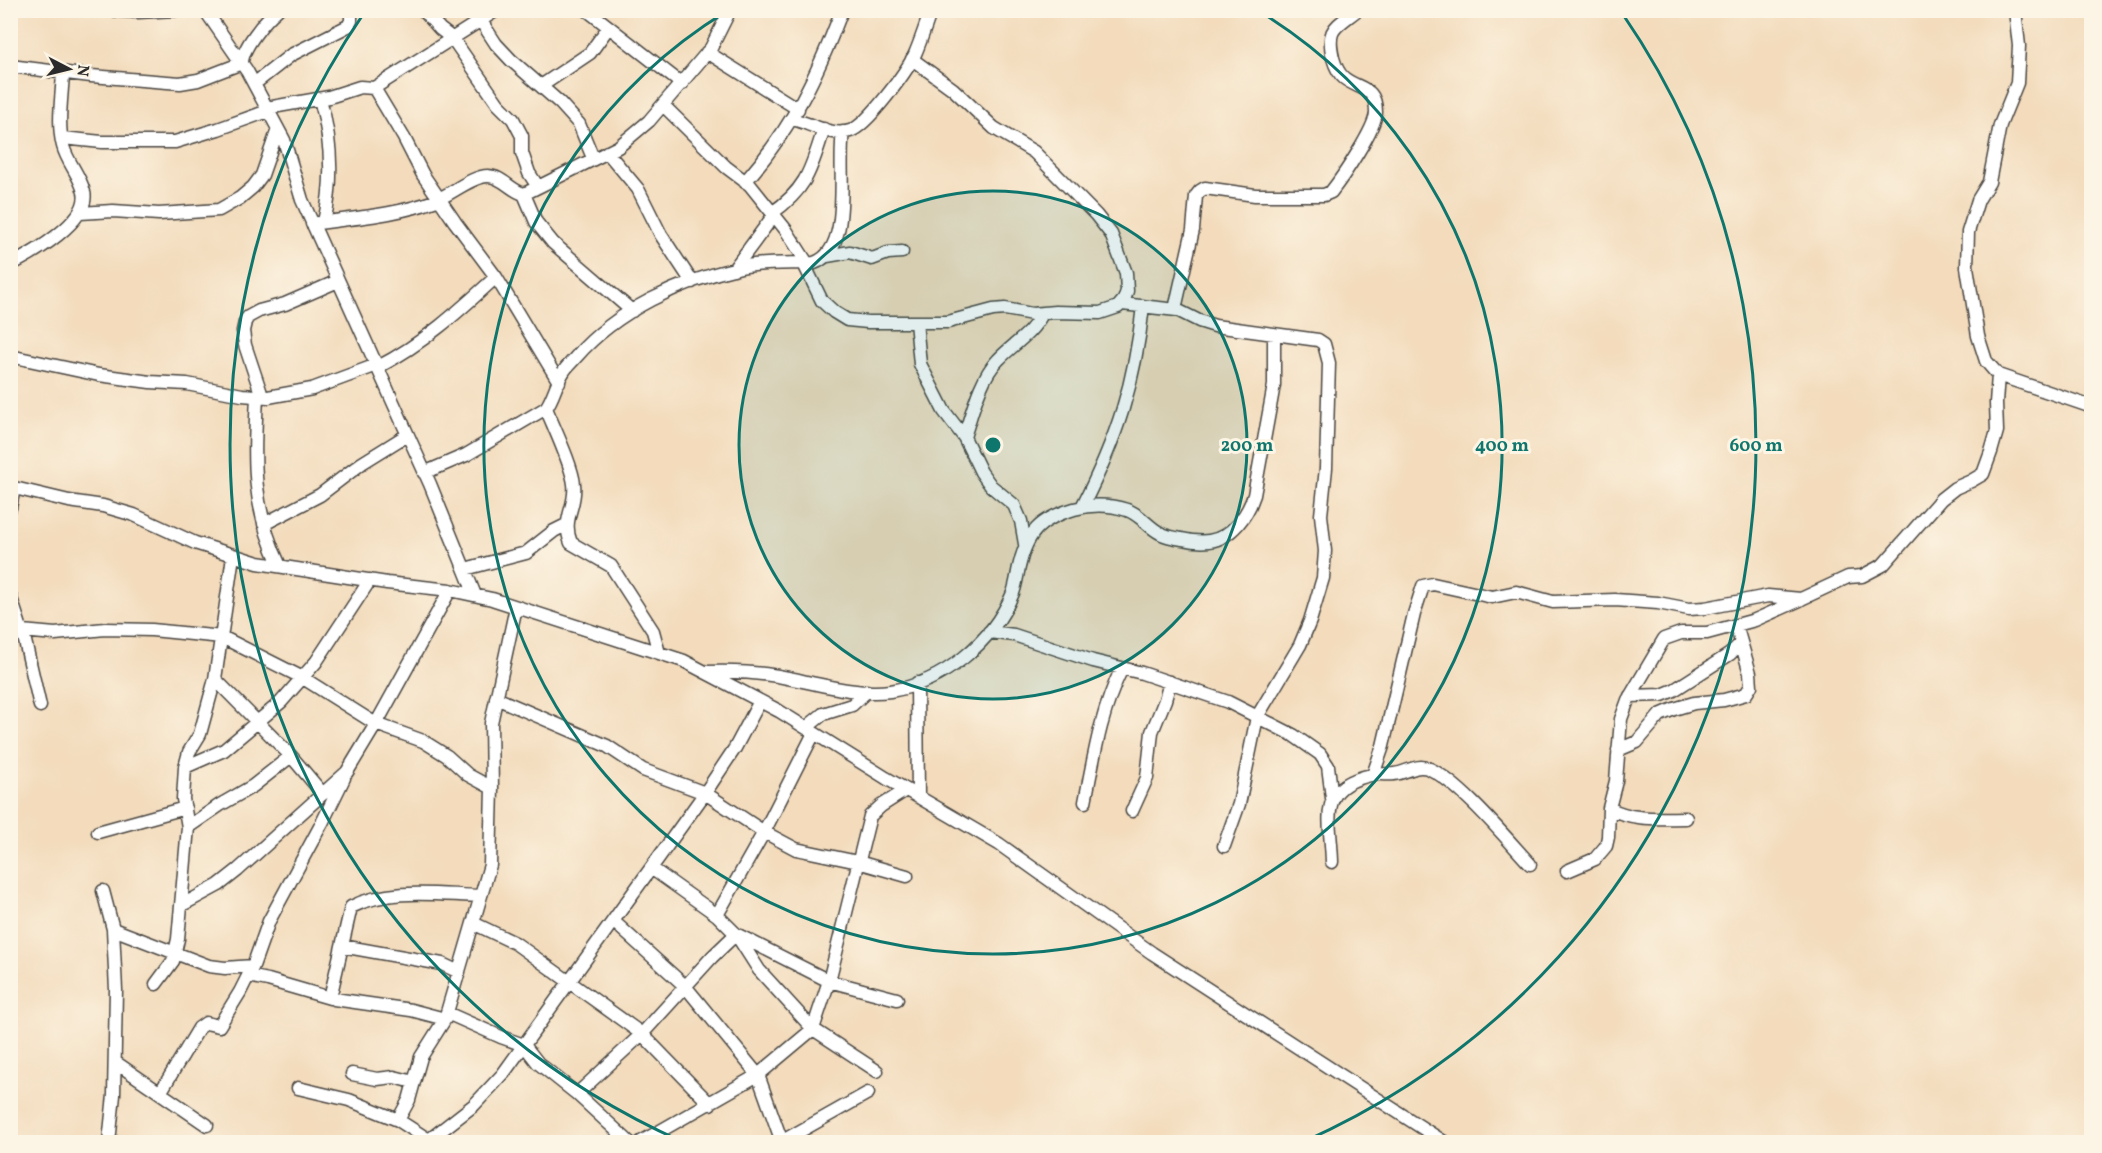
<svg xmlns="http://www.w3.org/2000/svg" width="2102" height="1153" font-family="Vollkorn,serif">
  <rect width="100%" height="100%" fill="#fcf5e5"/>
  <filter id="ink" filterUnits="userSpaceOnUse"><feTurbulence type="fractalNoise" baseFrequency=".0167" numOctaves="2"/><feDisplacementMap in="SourceGraphic" scale="12" xChannelSelector="R" yChannelSelector="G"/><feConvolveMatrix kernelMatrix="1 2 1 2 8 2 1 2 1" color-interpolation-filters="sRGB"/></filter>
  <filter id="wash" filterUnits="userSpaceOnUse"><feTurbulence type="fractalNoise" baseFrequency=".008" numOctaves="4" result="noise"/><feDisplacementMap in="SourceGraphic" scale="24" xChannelSelector="R" yChannelSelector="G"/><feGaussianBlur stdDeviation="1.35" result="paint"/><feColorMatrix in="noise" values="0 0 0 0 0 0 0 0 0 0 0 0 0 0 0 0 0 1.4 0 .05"/><feComposite in="paint" operator="in"/></filter>
  <g filter="url(#wash)">
    <rect width="100%" height="100%" fill="#f3dbbc"/>
  </g>
  <g filter="url(#ink)">
    <g fill="none" stroke-linecap="round" stroke-linejoin="round">
      <g stroke="#494541" stroke-width="15">
        <path id="minor" d="M 107,10 L 138,12 L 176,10
          M 205,10 L 247,71 L 284,140 L 302,200 L 430,484 L 475,595
          M 423,10 L 440,29 L 453,39 L 498,104 L 513,119 L 522,136 L 522,153 L 529,173 L 538,187
          M 587,10 L 682,84
          M 2015,10 L 2019,46 L 2017,83 L 2000,125 L 1989,182 L 1978,200 L 1968,232 L 1967,267 L 1978,336 L 1986,361 L 1998,375 L 2092,407
          M 481,21 L 496,44 L 511,60 L 560,103 L 579,124 L 593,158
          M 707,52 L 798,109
          M 10,66 L 91,76 L 180,83 L 198,80 L 242,63 C 242,48 265,20 277,10
          M 254,84 L 291,55 L 348,26 L 351,21 L 351,10
          M 541,86 L 590,53 L 608,28
          M 374,88 L 497,10
          M 320,99 C 332,141 334,180 324,222
          M 663,105 L 726,167 L 750,185 L 786,230 L 807,263
          M 267,108 L 329,97 L 360,87 L 374,88 L 404,138 L 423,175 L 455,222 L 496,277 L 559,382
          M 792,119 C 810,123 831,137 850,131 C 867,126 907,71 915,54 C 921,40 926,25 931,10
          M 62,138 L 102,142 L 175,142 L 218,129 L 268,111
          M 607,152 L 638,189 L 661,235 L 692,282
          M 745,182 C 792,128 817,76 842,10
          M 524,194 L 536,222 L 553,243 L 632,311
          M 80,213 L 113,211 L 159,214 L 219,210 L 240,198 L 253,187 L 262,175 L 278,129
          M 772,213 C 808,188 811,168 824,129
          M 312,224 C 352,218 397,215 434,201 C 450,195 472,176 488,176 C 502,176 511,191 524,194 L 618,147 L 649,121 L 711,48 L 730,10
          M 827,256 L 850,252 L 872,259 L 888,253 L 902,252
          M 804,264 L 822,301 L 834,312 L 847,320 L 868,322 L 948,322 L 993,310 L 1005,309 L 1032,314 L 1055,312 L 1100,313 L 1118,307 L 1124,300 L 1127,291 L 1126,273 L 1111,234 L 1096,215 L 1034,152 L 994,128 L 953,89 L 912,59
          M 10,265 C 32,254 91,220 84,192 C 80,175 67,162 63,146 C 57,124 62,96 63,73
          M 734,269 L 774,215
          M 1122,304 L 1177,310 L 1199,321 L 1215,326 L 1318,340 L 1324,344 L 1329,363 L 1326,468 L 1321,515 L 1325,551 L 1323,578 L 1310,621 L 1300,645 L 1257,717 L 1239,804 L 1224,846
          M 1175,309 L 1193,230 L 1196,196 L 1200,191 L 1205,188 L 1255,195 L 1324,195 L 1331,192 C 1342,178 1376,128 1376,112 C 1376,86 1359,90 1344,78 C 1338,73 1335,65 1333,58 C 1326,28 1335,28 1357,10
          M 916,322 L 920,364 L 944,411 L 964,437 L 981,472 L 991,486 L 1014,505 L 1021,521 L 1025,544
          M 10,356 L 99,375 L 150,382 L 187,384 L 242,395 L 268,397 L 312,389 L 377,365
          M 378,367 C 423,344 459,311 496,277
          M 257,396 C 254,461 251,505 280,566
          M 262,396 L 245,345 L 243,331 L 245,322 L 248,317 L 259,311 L 285,304 L 338,281
          M 546,408 C 554,428 572,465 574,484 C 577,507 561,518 571,543 L 611,566 L 653,631 L 659,653
          M 964,437 C 972,413 980,378 998,360 C 1013,344 1031,335 1042,314
          M 424,473 L 466,455 L 546,408 C 554,397 556,382 564,371 C 567,366 572,362 576,357 C 617,310 680,281 741,267 C 765,262 790,264 814,263 C 854,250 837,166 843,132
          M 10,487 L 69,501 L 103,506 L 134,515 L 195,543 L 258,563 L 387,583 L 450,590 L 492,599 L 684,661 L 779,711 L 886,778 L 999,844 L 1152,953 L 1444,1142
          M 1082,507 C 1117,438 1135,383 1143,306
          M 10,508 L 14,488
          M 264,524 L 320,495 L 362,463 L 407,435
          M 465,569 L 526,553 L 554,531 L 566,525
          M 10,595 L 25,641 L 40,706
          M 22,631 L 55,634 L 105,629 L 152,630 L 222,637 L 303,678 L 376,724 L 450,590
          M 989,632 L 1014,635 L 1093,661 L 1142,673 L 1228,702 L 1293,735 L 1320,754 L 1328,766 L 1332,798
          M 706,672 C 730,671 753,672 778,676 C 812,682 856,696 890,691 C 943,683 992,643 1013,593 C 1016,585 1017,576 1019,567 C 1027,532 1040,519 1074,509 C 1092,504 1109,504 1127,510 C 1140,514 1148,527 1160,533 C 1167,537 1175,538 1182,539 C 1191,541 1200,542 1209,541 C 1232,538 1248,514 1254,495 L 1274,385 L 1274,334
          M 215,679 L 291,756 L 323,794
          M 917,683 L 918,797
          M 1630,696 L 1662,695 L 1674,690 L 1730,654 L 1741,643
          M 496,698 L 607,746 L 643,770 L 705,793 L 764,832 L 796,849 L 858,862 L 907,876
          M 806,728 L 823,714 L 852,705 L 867,691
          M 1618,750 L 1637,742 L 1660,715 L 1674,709 L 1694,703 L 1724,700 L 1746,694 L 1751,686 L 1750,673 L 1736,625
          M 185,767 L 224,750 L 281,702 L 316,662 L 370,580
          M 1373,775 L 1383,746 L 1414,614 L 1423,586 L 1433,584 L 1492,597 L 1516,592 L 1553,602 L 1615,600 L 1658,603 L 1689,609 L 1705,608 L 1768,596 L 1801,599 L 1848,577 L 1862,576 L 1883,565 L 1941,499 L 1955,488 L 1971,481 L 1983,474 L 1991,452 L 1997,431 L 1996,403 L 1998,375
          M 1085,802 C 1094,756 1101,711 1122,668
          M 1609,808 C 1633,821 1659,818 1686,818
          M 1132,811 L 1147,778 L 1152,732 L 1165,700 L 1170,682
          M 188,827 L 220,805 L 253,786 L 291,756
          M 98,832 L 185,808
          M 1332,862 C 1331,819 1316,787 1371,775 C 1379,773 1387,775 1394,774 C 1407,773 1416,763 1430,769 C 1461,784 1505,837 1530,864
          M 651,868 L 717,915 L 736,934 L 829,981 L 897,999
          M 1567,871 L 1595,859 L 1606,846 L 1608,837 L 1609,808 L 1616,781 L 1621,719 L 1628,700 L 1664,639 L 1681,633 L 1707,633 L 1755,620 L 1800,600
          M 103,891 L 113,929 L 116,990 L 114,1095 L 109,1142
          M 182,905 L 219,885 L 238,870 L 347,772 L 376,724 L 423,741 L 447,756 L 468,775 L 492,788
          M 717,915 L 764,832 L 814,733
          M 613,921 L 685,986 L 758,1075 L 782,1142
          M 473,923 L 515,943 L 642,1034 L 710,1104
          M 113,929 L 209,966 L 225,968 L 253,966
          M 342,946 L 442,964 L 459,972
          M 248,976 L 268,980 L 330,998 L 351,907 C 390,887 438,895 481,896
          M 156,984 L 173,961 L 178,939 L 188,827 L 183,799 L 185,767 L 189,752 L 200,734 L 215,679 L 233,556
          M 334,999 L 411,1010 L 445,1019
          M 447,1013 L 501,1037 L 524,1045 L 538,1063 L 577,1094 L 629,1142
          M 115,1062 L 207,1125
          M 352,1074 L 377,1079 L 394,1077 L 414,1082
          M 298,1088 L 349,1100 L 398,1120
          M 160,1093 L 199,1028 L 206,1023 L 219,1026 L 240,992 L 253,966 L 269,921 L 322,823 L 344,778
          M 577,1094 L 642,1034 L 712,957 L 736,934 L 759,970 L 813,1029 L 877,1071
          M 429,1140 L 474,1105 L 503,1074 L 705,793 L 735,748 L 760,701
          M 432,1142 L 398,1120 L 409,1100 L 421,1057 L 445,1019 L 490,865 L 492,788 L 491,723 L 516,607
          M 641,1142 L 758,1075 L 813,1029 L 829,981 L 870,816 L 881,806 L 906,790
          M 781,1142 L 868,1093"/>
      </g>
      <use href="#minor" stroke="#fff" stroke-width="12"/>
    </g>
  </g>
  <circle cx="993" cy="445" r="254" fill="#0f766e" fill-opacity=".12"/>
  <g fill="none" stroke="#0f766e" stroke-width="3">
    <circle cx="993" cy="445" r="254"/>
    <path d="M1259 11A509 509 0 1 1 727 11"/>
    <path d="M683 1142A763 763 0 0 1 364 13M1622 13A763 763 0 0 1 1303 1142"/>
  </g>
  <circle cx="993" cy="445" r="9" fill="#0f766e" stroke="#fcf5e5" stroke-width="3"/>
  <g font-size="18" text-anchor="middle" font-weight="bold" fill="#0f766e" stroke="#fcf5e5" stroke-width="6" stroke-linejoin="round" paint-order="stroke">
    <text x="1247" y="451">200 m</text>
    <text x="1502" y="451">400 m</text>
    <text x="1756" y="451">600 m</text>
  </g>
  <rect width="2102" height="1153" fill="none" stroke="#fcf5e5" stroke-width="36"/>
  <g transform="translate(69 69) rotate(97)" stroke="#fcf5e5" stroke-width="4.5" paint-order="stroke">
  <path d="M0-4.5L10 22L0 15L-10 22Z" fill="#2b2b2b"/>
  <text y="-9" font-size="16" font-weight="bold" text-anchor="middle" fill="#2b2b2b">N</text>
  </g>
</svg>
